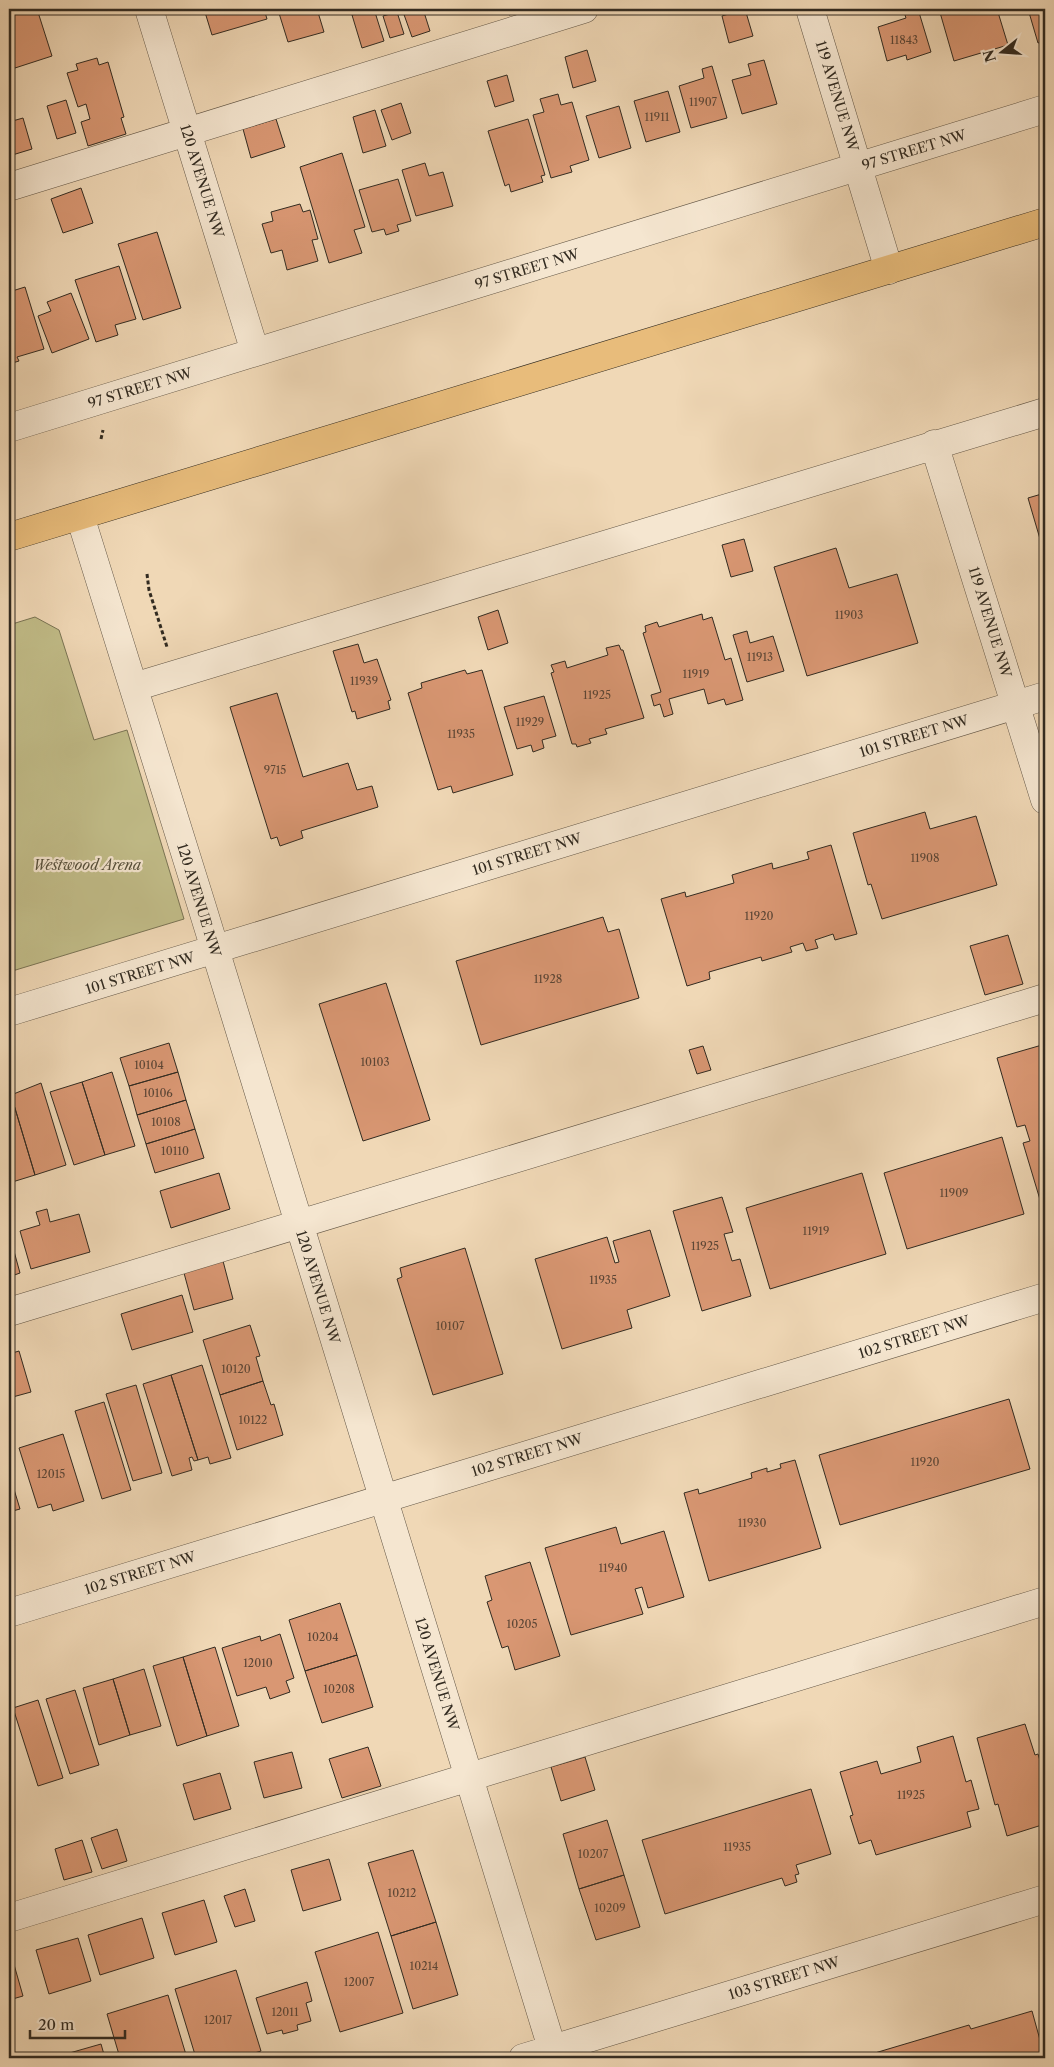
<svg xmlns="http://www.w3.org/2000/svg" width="1054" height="2067" font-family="'Libre Caslon Text',serif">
  <rect width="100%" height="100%" fill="#f0d8b6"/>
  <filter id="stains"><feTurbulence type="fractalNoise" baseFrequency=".004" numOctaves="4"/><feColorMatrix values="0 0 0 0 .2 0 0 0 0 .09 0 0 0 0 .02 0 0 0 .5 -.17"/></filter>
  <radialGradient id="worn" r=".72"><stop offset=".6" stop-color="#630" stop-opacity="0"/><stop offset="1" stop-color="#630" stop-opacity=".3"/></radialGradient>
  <path fill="#c1bc88" stroke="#7a7454" d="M 35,617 L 59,630 L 94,740 L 127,730 L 184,919 L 9,972 L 9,625 Z"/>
  <path fill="#d99773" stroke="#322b21" d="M 22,9 L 37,9 L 52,56 L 15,68 L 9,48 L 9,13 Z
    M 204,9 L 264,9 L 267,19 L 212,35 Z
    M 280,9 L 317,9 L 324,32 L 288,42 L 278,10 Z
    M 374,9 L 384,41 L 362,48 L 352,15 Z
    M 402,9 L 423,9 L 430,31 L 412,37 Z
    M 507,9 L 528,9 L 509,15 Z
    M 745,9 L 753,36 L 729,43 L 722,16 Z
    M 903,9 L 918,9 L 931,52 L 907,60 L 906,55 L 887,61 L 878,27 L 906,18 Z
    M 939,9 L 997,9 L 1008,45 L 954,61 Z
    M 1028,9 L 1045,9 L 1045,41 L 1038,43 Z
    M 397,12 L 404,34 L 390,38 L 383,16 Z
    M 587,50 L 596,81 L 573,88 L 565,57 Z
    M 97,58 L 99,65 L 108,62 L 124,117 L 121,118 L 126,134 L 88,146 L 81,122 L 90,119 L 86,104 L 78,107 L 67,73 L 78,70 L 76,64 Z
    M 764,60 L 777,104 L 742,114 L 732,80 L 751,75 L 748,64 Z
    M 712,66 L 727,118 L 691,128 L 679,86 L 704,78 L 702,69 Z
    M 507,75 L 514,101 L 495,107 L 487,81 Z
    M 668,91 L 680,132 L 646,142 L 634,101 Z
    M 558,94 L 561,105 L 572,102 L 589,160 L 570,166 L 572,172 L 551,178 L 533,115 L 544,112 L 540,99 Z
    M 66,100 L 76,133 L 57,139 L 47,106 Z
    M 401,103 L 411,133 L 392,140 L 381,110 Z
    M 619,106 L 631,148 L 599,158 L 586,116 Z
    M 375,110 L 386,146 L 363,153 L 353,117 Z
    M 23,118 L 32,149 L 9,156 L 9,122 Z
    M 276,119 L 285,147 L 251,158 L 243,129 Z
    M 528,119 L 545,175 L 541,176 L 543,182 L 511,192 L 509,184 L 505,186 L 488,131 Z
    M 342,153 L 365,227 L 354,230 L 362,253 L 329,263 L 300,167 Z
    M 425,163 L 429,176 L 443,172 L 453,206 L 416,216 L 402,170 Z
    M 398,179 L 411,221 L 397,225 L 399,231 L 386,235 L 384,229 L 372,232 L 359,190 Z
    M 81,188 L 93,223 L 63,233 L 51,199 Z
    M 300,204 L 303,212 L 310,210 L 318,239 L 312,240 L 318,261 L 287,270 L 282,250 L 271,253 L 262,224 L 273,221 L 271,212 Z
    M 157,232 L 181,308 L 143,320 L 118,244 Z
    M 119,266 L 136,319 L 115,325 L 118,335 L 96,342 L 75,280 Z
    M 25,287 L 44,349 L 17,357 L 19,361 L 9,364 L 9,292 Z
    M 71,293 L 89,339 L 52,353 L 38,316 L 51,311 L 47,302 Z
    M 1045,493 L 1045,556 L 1028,498 Z
    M 744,539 L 753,571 L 731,577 L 722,545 Z
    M 836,548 L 849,588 L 897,574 L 918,643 L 807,676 L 774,567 Z
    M 498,610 L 508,643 L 488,650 L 478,617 Z
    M 702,614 L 703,620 L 712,617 L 725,660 L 731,658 L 743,700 L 726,705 L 724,699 L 708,704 L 704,689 L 669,699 L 673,714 L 664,717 L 660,704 L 654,706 L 651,695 L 661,692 L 643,633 L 646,632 L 645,626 L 657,622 L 659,627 Z
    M 747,631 L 750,643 L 773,636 L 784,671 L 747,682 L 733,635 Z
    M 358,644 L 364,663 L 377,659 L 391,700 L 388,701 L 390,709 L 357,719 L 355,711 L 352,712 L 333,651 Z
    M 619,645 L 621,650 L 623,650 L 644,718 L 605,729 L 607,734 L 589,739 L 591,743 L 577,747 L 576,744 L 572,744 L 551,673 L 554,672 L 551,665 L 565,661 L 567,668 L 608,655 L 606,648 Z
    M 465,670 L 467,674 L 482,670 L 513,775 L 453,793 L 451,786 L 438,790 L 408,693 L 422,688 L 421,683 Z
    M 277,693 L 303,777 L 348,763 L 357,790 L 372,786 L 378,807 L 301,831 L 303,838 L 280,846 L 277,837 L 271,839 L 230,707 Z
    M 544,696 L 556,736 L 542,740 L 544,748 L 533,752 L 531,745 L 517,749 L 504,707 Z
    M 925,812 L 930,829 L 976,816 L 997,885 L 882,919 L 871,884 L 868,885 L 853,833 Z
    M 831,845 L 857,934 L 835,940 L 833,934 L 815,940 L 818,948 L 806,951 L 803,943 L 790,947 L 792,952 L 762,961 L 761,957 L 709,972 L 710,979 L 687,986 L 661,899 L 685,892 L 686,897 L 734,883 L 732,875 L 772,863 L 773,869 L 809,859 L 807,852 Z
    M 603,917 L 608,932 L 619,929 L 639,998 L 481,1045 L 456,961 Z
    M 1008,935 L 1023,984 L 985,995 L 970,946 Z
    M 386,983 L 430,1120 L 363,1141 L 319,1004 Z
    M 169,1043 L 178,1072 L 129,1086 L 120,1058 Z
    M 1042,1045 L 1045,1055 L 1044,1213 L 1023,1143 L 1030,1141 L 1025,1125 L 1017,1127 L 997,1058 Z
    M 703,1046 L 711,1070 L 697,1074 L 689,1050 Z
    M 112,1072 L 135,1146 L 105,1155 L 82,1082 Z
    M 178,1072 L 186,1100 L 137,1115 L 129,1086 Z
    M 82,1082 L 105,1155 L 74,1165 L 50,1092 Z
    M 41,1083 L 66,1165 L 35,1175 L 11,1095 Z
    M 11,1095 L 35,1175 L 9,1183 L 9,1096 Z
    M 186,1100 L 195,1129 L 146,1144 L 137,1115 Z
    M 195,1129 L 204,1158 L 155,1173 L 146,1144 Z
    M 1002,1137 L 1024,1214 L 907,1249 L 884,1173 Z
    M 219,1173 L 230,1209 L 171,1228 L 160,1191 Z
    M 862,1173 L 886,1254 L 770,1289 L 746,1208 Z
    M 722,1197 L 733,1232 L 724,1234 L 732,1261 L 740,1259 L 751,1296 L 702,1311 L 673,1211 Z
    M 47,1209 L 50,1222 L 79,1214 L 90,1252 L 31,1269 L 20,1231 L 40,1225 L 36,1212 Z
    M 650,1230 L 670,1296 L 627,1310 L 632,1328 L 562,1349 L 535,1259 L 607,1237 L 615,1263 L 619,1262 L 613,1241 Z
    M 9,1233 L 20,1273 L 9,1277 Z
    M 465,1248 L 503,1374 L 433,1395 L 397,1279 L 402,1277 L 400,1268 Z
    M 223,1261 L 233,1299 L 194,1310 L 184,1273 Z
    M 182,1295 L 193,1332 L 132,1350 L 121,1314 Z
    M 250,1325 L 260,1356 L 256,1357 L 263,1381 L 220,1395 L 203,1340 Z
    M 19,1351 L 31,1392 L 9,1398 L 9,1354 Z
    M 202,1365 L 231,1458 L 210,1464 L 208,1457 L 198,1460 L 171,1375 Z
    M 171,1375 L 198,1460 L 194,1461 L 192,1457 L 189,1458 L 192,1470 L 172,1476 L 143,1384 Z
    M 263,1381 L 271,1405 L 274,1404 L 283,1435 L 237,1450 L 220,1395 Z
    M 136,1385 L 162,1473 L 133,1481 L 106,1394 Z
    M 1009,1399 L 1030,1469 L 840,1525 L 819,1455 Z
    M 104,1402 L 131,1490 L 102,1499 L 75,1411 Z
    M 63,1434 L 84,1501 L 53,1511 L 51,1504 L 38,1508 L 19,1448 Z
    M 795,1460 L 821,1548 L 709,1581 L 684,1493 L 698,1489 L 699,1494 L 752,1478 L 751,1473 L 767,1468 L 767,1472 L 781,1468 L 780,1464 Z
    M 9,1473 L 20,1509 L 9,1512 Z
    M 616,1527 L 621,1544 L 664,1531 L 684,1597 L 648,1608 L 642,1587 L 635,1589 L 643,1614 L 571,1635 L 545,1548 Z
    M 530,1562 L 560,1656 L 515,1670 L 508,1646 L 502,1648 L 487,1602 L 492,1600 L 485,1576 Z
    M 340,1603 L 357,1655 L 305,1671 L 289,1620 Z
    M 280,1634 L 294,1678 L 286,1681 L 290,1692 L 270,1699 L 266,1687 L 237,1696 L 222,1648 L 260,1636 L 261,1641 Z
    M 215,1647 L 239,1726 L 207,1736 L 183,1657 Z
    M 357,1655 L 373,1707 L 322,1723 L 305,1671 Z
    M 183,1657 L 207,1736 L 177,1746 L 153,1666 Z
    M 144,1669 L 161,1726 L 130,1735 L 113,1679 Z
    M 113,1679 L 130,1735 L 99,1745 L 83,1688 Z
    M 75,1690 L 99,1765 L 70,1774 L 46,1699 Z
    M 38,1700 L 63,1778 L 38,1786 L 13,1708 Z
    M 1025,1724 L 1035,1755 L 1038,1754 L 1045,1777 L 1045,1824 L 1007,1836 L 998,1804 L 995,1805 L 977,1738 Z
    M 953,1736 L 966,1782 L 971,1780 L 979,1809 L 967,1812 L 971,1827 L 876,1855 L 871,1840 L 859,1844 L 850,1816 L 853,1815 L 840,1772 L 877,1761 L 881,1774 L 921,1762 L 917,1747 Z
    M 368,1747 L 381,1786 L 342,1798 L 329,1759 Z
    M 292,1752 L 302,1788 L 264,1798 L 254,1762 Z
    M 585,1757 L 595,1790 L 561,1801 L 551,1767 Z
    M 220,1773 L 231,1809 L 194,1820 L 183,1784 Z
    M 811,1789 L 831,1854 L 796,1865 L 799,1874 L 795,1875 L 797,1882 L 785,1886 L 782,1878 L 665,1914 L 642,1840 Z
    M 607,1820 L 624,1875 L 579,1889 L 563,1834 Z
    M 117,1829 L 127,1861 L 102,1869 L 91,1838 Z
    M 82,1840 L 92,1872 L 64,1880 L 55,1849 Z
    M 413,1850 L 436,1922 L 391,1936 L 368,1863 Z
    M 329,1859 L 341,1900 L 303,1911 L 291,1870 Z
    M 624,1875 L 640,1927 L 596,1940 L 579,1889 Z
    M 245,1889 L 255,1921 L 235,1927 L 224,1896 Z
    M 204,1900 L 217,1942 L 175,1955 L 162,1913 Z
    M 142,1918 L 154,1958 L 100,1975 L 88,1935 Z
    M 436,1922 L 458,1995 L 413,2009 L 391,1936 Z
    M 378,1932 L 403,2013 L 340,2032 L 315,1952 Z
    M 78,1938 L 91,1981 L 49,1994 L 36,1950 Z
    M 13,1961 L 23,1996 L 9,2000 L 9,1963 Z
    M 236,1970 L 261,2051 L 238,2058 L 196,2058 L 175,1989 Z
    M 307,1982 L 312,2001 L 306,2003 L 311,2021 L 297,2025 L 298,2030 L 283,2034 L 282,2030 L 267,2034 L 256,1998 Z
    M 168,1995 L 187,2058 L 120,2058 L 107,2014 Z
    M 1032,2011 L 1045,2058 L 858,2058 L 969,2025 L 971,2029 Z
    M 101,2044 L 105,2058 L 52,2058 Z"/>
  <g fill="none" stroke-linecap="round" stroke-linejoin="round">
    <g stroke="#625646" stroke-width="29">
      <path id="minor" d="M 149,9 L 255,352
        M 810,9 L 889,270
        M 9,187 L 584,9
        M 9,428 L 1045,109
        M 934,444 L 1045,800
        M 80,516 L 202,907 L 555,2058
        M 134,687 L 1045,412
        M 9,1012 L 1045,696
        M 9,1312 L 1045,998
        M 9,1613 L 1045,1297
        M 9,1918 L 1045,1601
        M 523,2058 L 1045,1899"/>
    </g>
    <g stroke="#322b21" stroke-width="29">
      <path id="major" d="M 9,537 L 1045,222"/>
    </g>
    <path stroke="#322b21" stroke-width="3" stroke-dasharray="4 2.5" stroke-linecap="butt" d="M 101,439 L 103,430
      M 147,574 L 149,590 L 167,647"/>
    <use href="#minor" stroke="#f5e6d0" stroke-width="28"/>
    <use href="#major" stroke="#e8bc7b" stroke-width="28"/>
  </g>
  <g text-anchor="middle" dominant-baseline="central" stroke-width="4.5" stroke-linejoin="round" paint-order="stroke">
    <g font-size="11" fill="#5c4636">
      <text x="904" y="40">11843</text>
      <text x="703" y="102">11907</text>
      <text x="657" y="117">11911</text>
      <text x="849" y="615">11903</text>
      <text x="760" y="657">11913</text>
      <text x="696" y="674">11919</text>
      <text x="364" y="681">11939</text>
      <text x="597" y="695">11925</text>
      <text x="530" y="722">11929</text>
      <text x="461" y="734">11935</text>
      <text x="275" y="770">9715</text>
      <text x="925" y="858">11908</text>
      <text x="759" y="916">11920</text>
      <text x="548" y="979">11928</text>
      <text x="375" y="1062">10103</text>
      <text x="149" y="1065">10104</text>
      <text x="158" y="1093">10106</text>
      <text x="166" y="1122">10108</text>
      <text x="175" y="1151">10110</text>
      <text x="954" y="1193">11909</text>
      <text x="816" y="1231">11919</text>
      <text x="705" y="1246">11925</text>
      <text x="603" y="1280">11935</text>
      <text x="450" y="1326">10107</text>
      <text x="236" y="1369">10120</text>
      <text x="253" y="1420">10122</text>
      <text x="925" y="1462">11920</text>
      <text x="51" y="1474">12015</text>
      <text x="752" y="1523">11930</text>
      <text x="613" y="1568">11940</text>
      <text x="522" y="1624">10205</text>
      <text x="323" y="1637">10204</text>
      <text x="258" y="1663">12010</text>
      <text x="339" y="1689">10208</text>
      <text x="911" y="1795">11925</text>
      <text x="737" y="1847">11935</text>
      <text x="593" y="1854">10207</text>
      <text x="402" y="1893">10212</text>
      <text x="610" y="1908">10209</text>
      <text x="424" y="1966">10214</text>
      <text x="359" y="1982">12007</text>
      <text x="285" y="2012">12011</text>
      <text x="218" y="2020">12017</text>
    </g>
    <g font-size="14" fill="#322b21" stroke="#f5e6d0">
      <text transform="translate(837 96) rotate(73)">119 AVENUE NW</text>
      <text transform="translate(914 150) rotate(-17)">97 STREET NW</text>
      <text transform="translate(202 181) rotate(73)">120 AVENUE NW</text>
      <text transform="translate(527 269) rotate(-17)">97 STREET NW</text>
      <text transform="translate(140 388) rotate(-17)">97 STREET NW</text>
      <text transform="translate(990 622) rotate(73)">119 AVENUE NW</text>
      <text transform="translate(914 736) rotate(-17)">101 STREET NW</text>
      <text transform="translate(527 854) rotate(-17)">101 STREET NW</text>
      <text transform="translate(199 900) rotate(73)">120 AVENUE NW</text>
      <text transform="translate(140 973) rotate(-17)">101 STREET NW</text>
      <text transform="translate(318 1287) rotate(73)">120 AVENUE NW</text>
      <text transform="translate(914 1337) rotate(-17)">102 STREET NW</text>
      <text transform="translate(527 1455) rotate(-17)">102 STREET NW</text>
      <text transform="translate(140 1573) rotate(-17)">102 STREET NW</text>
      <text transform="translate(437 1674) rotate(73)">120 AVENUE NW</text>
      <text transform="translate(784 1978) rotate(-17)">103 STREET NW</text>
    </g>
    <g font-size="14" font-style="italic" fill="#564f3b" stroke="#f5e6d0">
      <text x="87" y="865">Westwood Arena</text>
    </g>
  </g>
  <rect width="1054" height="2067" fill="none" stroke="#f0d8b6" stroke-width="30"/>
  <rect x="10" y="10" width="1034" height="2047" fill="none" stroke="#322b21" stroke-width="2.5"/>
  <rect x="15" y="15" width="1024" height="2037" fill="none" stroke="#322b21"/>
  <g transform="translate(1002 52) rotate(253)" stroke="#f5e6d0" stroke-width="4" paint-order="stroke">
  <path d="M0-4L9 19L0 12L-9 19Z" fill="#322b21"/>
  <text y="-8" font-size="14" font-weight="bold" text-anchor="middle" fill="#322b21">N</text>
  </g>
  <path d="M30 2030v8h95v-8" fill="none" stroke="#322b21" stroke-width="2.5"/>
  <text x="38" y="2030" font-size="15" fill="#322b21" stroke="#f5e6d0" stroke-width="4" paint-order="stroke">20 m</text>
  <rect width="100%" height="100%" filter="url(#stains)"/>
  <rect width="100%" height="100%" fill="url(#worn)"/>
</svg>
